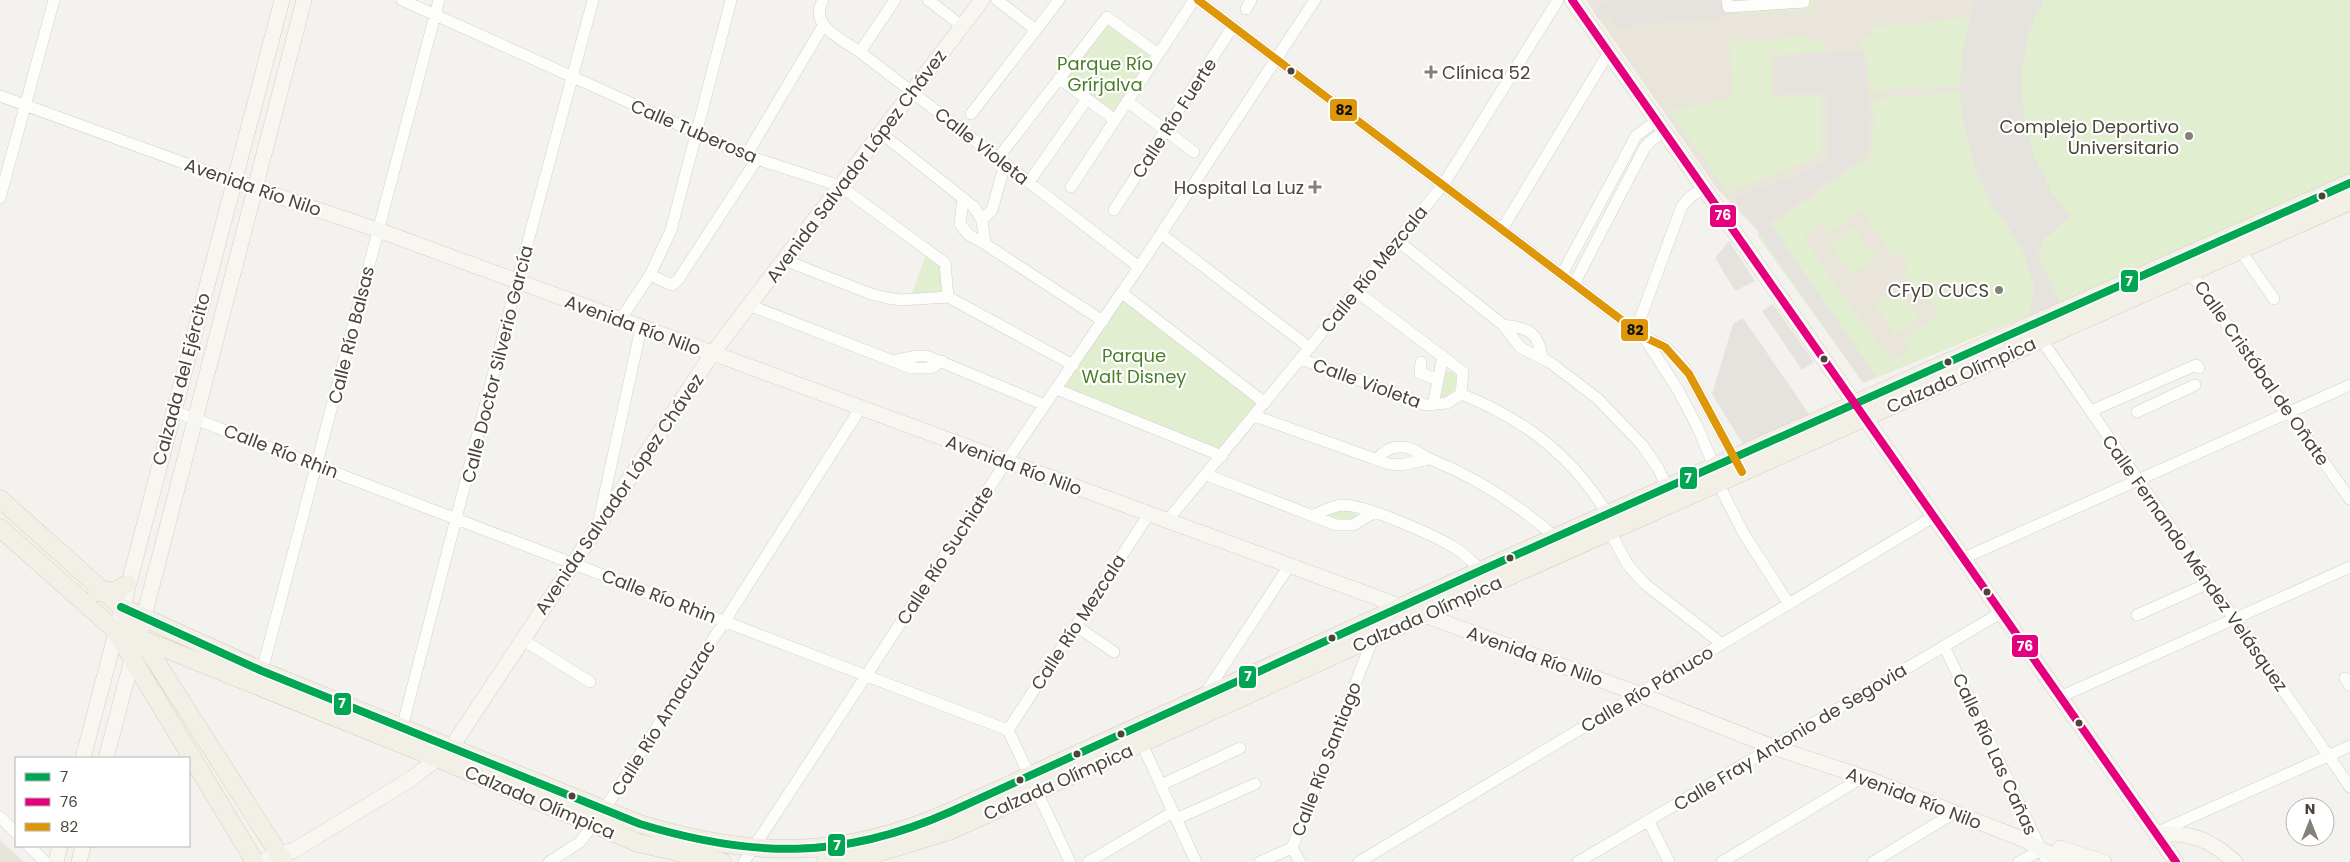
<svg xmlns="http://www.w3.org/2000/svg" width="2350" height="862" font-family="Poppins,sans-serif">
  <rect width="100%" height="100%" fill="#f4f2ee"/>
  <path fill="#e7e4dc" d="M 0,840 L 24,862 L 0,862 Z"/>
  <path fill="#eae5da" d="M 1586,0 L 2044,0 L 2060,303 L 1863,383 L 1757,230 L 1718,190 Z"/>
  <path fill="#e1eecf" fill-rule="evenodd" d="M 1732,0 L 1812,0 L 1813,10 L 1733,14 Z
    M 2044,0 L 2350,0 L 2350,173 L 2060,303 L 2038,255 L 2043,240 L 2071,216 C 2064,208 2056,200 2051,192 C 2017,134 2010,59 2044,0 Z
    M 1970,17 L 1962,55 L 1961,86 L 1870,91 L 1865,50 L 1858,50 L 1861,37 L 1873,36 L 1872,27 L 1931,23 L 1931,20 Z
    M 1108,23 L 1150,55 L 1112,116 L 1064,79 Z
    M 1811,36 L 1813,41 L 1824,41 L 1825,51 L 1771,55 L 1773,98 L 1822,96 L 1822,151 L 1806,162 L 1728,192 L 1669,111 L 1733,97 L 1729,42 Z
    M 1960,92 L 1967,141 L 1991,204 L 2005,221 L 2023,251 L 2034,286 L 2030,315 L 1863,383 L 1757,235 L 1870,157 L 1875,120 L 1872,99 ZM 1861,211 L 1893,256 L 1899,252 L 1909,267 L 1902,272 L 1921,298 L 1925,295 L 1939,314 L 1903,339 L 1910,349 L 1892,362 L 1857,313 L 1856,314 L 1803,236 L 1821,223 L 1829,233 Z
    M 1854,227 L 1875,258 L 1851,275 L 1830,244 Z
    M 927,251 L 944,264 L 947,296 L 910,299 Z
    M 1898,288 L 1920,319 L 1896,336 L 1875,304 Z
    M 1122,293 L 1265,403 L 1222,456 L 1056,389 Z
    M 1446,371 L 1454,372 L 1457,378 L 1452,396 L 1445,399 L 1440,396 Z
    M 1341,509 L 1355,513 L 1358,516 L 1348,526 L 1326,519 L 1326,515 Z"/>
  <path fill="#e6e3df" d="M 1626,0 L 1724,0 L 1726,18 L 1641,24 L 1619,28 L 1609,15 L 1599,20 L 1593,12 L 1608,2 Z
    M 1975,0 L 2044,0 L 2029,30 L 2021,74 L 2024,118 L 2033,154 L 2052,193 L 2071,216 L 2043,240 L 2038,255 L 2060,303 L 2030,315 L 2034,286 L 2023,251 L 2005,221 L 1991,204 L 1977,173 L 1963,123 L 1960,92 L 1962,55 Z
    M 1863,51 L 1871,119 L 1866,154 L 1769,222 L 1876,376 L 1863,383 L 1734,197 L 1794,177 L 1824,160 L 1830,151 L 1827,93 L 1777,94 L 1776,58 Z
    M 1729,241 L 1755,281 L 1735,291 L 1715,258 Z
    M 1773,304 L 1814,362 L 1802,370 L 1762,311 Z
    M 1743,318 L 1809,414 L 1744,446 L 1712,394 L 1733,324 Z"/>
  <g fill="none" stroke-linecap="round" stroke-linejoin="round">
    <g stroke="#d2d0cb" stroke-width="12">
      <path id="street" d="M 402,0 L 695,132 L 757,159 L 840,186 L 945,263 L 948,297
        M 823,0 C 808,26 842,39 860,52 L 1139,267
        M 928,0 L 962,26
        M 997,0 L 1036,30
        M 1198,0 L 1644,337 L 1665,347 L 1678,359 L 1689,374 L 1737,462
        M 1727,0 L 1728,7 L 1804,2 L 1804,0
        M 1246,9 L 1251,0
        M 860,52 L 895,0
        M 1059,78 L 1115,120
        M 0,96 L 233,181
        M 1127,101 L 1194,152
        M 971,114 L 1059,0
        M 881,133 L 974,207 L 982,220 L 985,244 L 1103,321
        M 747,154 L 823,26
        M 998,158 L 1107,17 L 1158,54
        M 1029,182 L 1087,99
        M 1071,187 L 1194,0
        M 0,198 L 54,0
        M 963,198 L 960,224 L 969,235 L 985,244
        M 1114,210 L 1233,26
        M 982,220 L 992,210 L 1005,164
        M 1502,229 L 1609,52
        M 1161,234 L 1310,348
        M 1398,241 L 1503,325 L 1521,348 L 1551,363 L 1598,399 L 1642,445 L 1658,468 L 1667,487
        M 2240,250 L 2274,299
        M 784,260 L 871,294 L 887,298 L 901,300 L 948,297 L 1073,365
        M 2190,272 L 2350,499
        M 1562,274 L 1636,136 L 1657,120
        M 650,275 L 672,285 L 678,280 L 757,159
        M 1574,284 L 1645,147 L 1652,140 L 1665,131
        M 1122,293 L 1265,403
        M 749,305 L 911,368 L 931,368 L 942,361
        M 620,320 L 650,275 L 671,230 L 731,0
        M 1503,325 C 1528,328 1538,331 1542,357
        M 1636,330 L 1682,206 L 1691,196 L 1705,188
        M 1644,337 L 1678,390 L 1697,426 L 1714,466 L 1718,483 L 1744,534 L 1789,604
        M 2041,339 L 2350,787
        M 1301,359 L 1426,405 L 1447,403 L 1461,394 L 1463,372 L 1356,291
        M 892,361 L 917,356 L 927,356 L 1045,405
        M 1421,362 L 1420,373 L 1438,380
        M 1056,389 L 1222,456
        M 1461,394 C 1524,419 1573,456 1608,515
        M 1433,405 L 1443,356
        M 174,411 L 1008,730 L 1070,862
        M 2091,411 L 2196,365 L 2199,368
        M 2137,412 L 2195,385
        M 1255,416 L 1389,464 L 1401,465 L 1429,459
        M 1376,460 C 1383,453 1389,447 1399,447 C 1412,446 1419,454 1430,459 C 1477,478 1518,504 1556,538
        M 1207,475 L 1336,525 L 1353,525 L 1373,513
        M 1314,515 C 1323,511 1332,506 1343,505 C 1366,505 1434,535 1455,548 C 1465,554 1473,563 1482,570
        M 599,520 L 641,328
        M 1167,521 L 1443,185 L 1558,0
        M 1610,532 L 1628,565 L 1645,584 L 1722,644
        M 1964,558 L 2350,385
        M 2137,615 L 2209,583
        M 1076,626 L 1114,652
        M 523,640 L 590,682
        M 1944,646 L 2047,862
        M 262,671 L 439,0
        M 2345,678 L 2350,686
        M 1205,694 L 1289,566
        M 2060,697 L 2350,567
        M 402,728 L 517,282 L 593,0
        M 1008,730 L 1149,514
        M 1142,744 L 1196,862
        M 1161,785 L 1240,748
        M 0,817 L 16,833
        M 1176,819 L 1255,784
        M 1648,820 L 1669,862
        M 2158,832 L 2350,746
        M 29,846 L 45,862
        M 1292,848 L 1300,862
        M 549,862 L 580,842 L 604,810 L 860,409
        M 744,862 L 1006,462 L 1139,267 L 1315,0
        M 1088,862 L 1173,812
        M 1260,862 L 1292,848 L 1373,638
        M 1359,862 L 1935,516
        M 1578,862 L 2002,612
        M 1722,862 L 1863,777
        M 1873,862 L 1954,813
        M 2019,862 L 2041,850"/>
    </g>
    <g stroke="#d3cfc5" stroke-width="16">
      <path id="secondary" d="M 1572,0 L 2176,862
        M 233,181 L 378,230 L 1639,694 L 1773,747 L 1863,777 L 2025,840 L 2041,850 L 2072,862
        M 141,628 L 304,0
        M 83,758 L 282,0
        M 106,758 L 134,652
        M 2157,834 C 2190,832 2210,839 2235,862
        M 2060,848 L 2104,862
        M 56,862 L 60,846
        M 79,862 L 83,846
        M 262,862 L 279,853 L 293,851 L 411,779 L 451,748 L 712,354 L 982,0"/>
    </g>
    <g stroke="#d6cebb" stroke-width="19">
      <path id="primary" d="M 0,499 L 121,607 L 284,862
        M 0,528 L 115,630 L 255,862
        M 97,592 L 118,590 L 127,584
        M 121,607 L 262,671 L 640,824 C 752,858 842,860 950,812 L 1482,570 L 2350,183
        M 115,630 L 139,638 L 439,759 L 638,843 L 722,862
        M 826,862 L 864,857 L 949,831 L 1422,615 L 2350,201"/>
    </g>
    <use href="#street" stroke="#fdfdfc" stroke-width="11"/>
    <use href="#secondary" stroke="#f7f6f1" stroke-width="15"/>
    <use href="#primary" stroke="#f2efe6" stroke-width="18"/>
    <g stroke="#fff" stroke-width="11">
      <path id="bus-1" d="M 121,607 L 262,671 L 640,824 C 752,858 842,860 950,812 L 1482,570 L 2350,183"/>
    </g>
    <g stroke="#fff" stroke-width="11">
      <path id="bus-2" d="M 1572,0 L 2176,862"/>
    </g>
    <g stroke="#fff" stroke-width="11">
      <path id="bus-3" d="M 1198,0 L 1644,337 L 1665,347 L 1689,374 L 1742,472"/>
    </g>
    <use href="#bus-1" stroke="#00a651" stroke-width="8"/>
    <use href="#bus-2" stroke="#e5007d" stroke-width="8"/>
    <use href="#bus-3" stroke="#dd9709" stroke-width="8"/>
  </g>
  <g fill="#4b4439" stroke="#fff" stroke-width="2">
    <circle cx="1291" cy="71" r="4.5"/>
    <circle cx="2322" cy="196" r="4.5"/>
    <circle cx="1824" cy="359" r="4.5"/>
    <circle cx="1948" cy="362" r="4.5"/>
    <circle cx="1510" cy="558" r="4.5"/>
    <circle cx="1987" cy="592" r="4.5"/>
    <circle cx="1332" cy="638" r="4.5"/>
    <circle cx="2079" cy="723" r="4.5"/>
    <circle cx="1121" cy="734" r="4.5"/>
    <circle cx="1077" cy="754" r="4.5"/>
    <circle cx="1020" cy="780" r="4.5"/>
    <circle cx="572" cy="796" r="4.5"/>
  </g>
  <g fill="#868178" stroke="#fff" stroke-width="2">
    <path d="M1428.5 64.5h5v5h5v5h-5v5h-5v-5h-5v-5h5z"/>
    <circle cx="2189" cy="136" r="5"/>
    <path d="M1312.5 179.5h5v5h5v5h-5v5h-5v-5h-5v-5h5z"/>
    <circle cx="1999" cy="290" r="5"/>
  </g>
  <g text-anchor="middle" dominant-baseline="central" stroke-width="4.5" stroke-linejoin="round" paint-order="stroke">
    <g font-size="18" fill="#4a7f2a" stroke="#fff">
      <text x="1105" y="63">Parque Río<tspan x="1105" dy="21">Grírjalva</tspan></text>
      <text x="1134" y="355">Parque<tspan x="1134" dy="21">Walt Disney</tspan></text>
    </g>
    <g font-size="18" fill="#4b4439" stroke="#fff" text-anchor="end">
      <text x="1442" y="72" text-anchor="start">Clínica 52</text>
      <text x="2179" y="126">Complejo Deportivo<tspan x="2179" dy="21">Universitario</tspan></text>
      <text x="1304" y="187">Hospital La Luz</text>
      <text x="1989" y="290">CFyD CUCS</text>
    </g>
    <g font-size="18" fill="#4b4439" stroke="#fff">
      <text transform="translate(1174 118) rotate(-57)">Calle Río Fuerte</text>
      <text transform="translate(694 131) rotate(23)">Calle Tuberosa</text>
      <text transform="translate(982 146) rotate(38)">Calle Violeta</text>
      <text transform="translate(856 166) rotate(-53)">Avenida Salvador López Chávez</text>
      <text transform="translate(253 187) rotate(19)">Avenida Río Nilo</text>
      <text transform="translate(1374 269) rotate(-51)">Calle Río Mezcala</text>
      <text transform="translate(633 325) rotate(20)">Avenida Río Nilo</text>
      <text transform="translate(351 335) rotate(-76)">Calle Río Balsas</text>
      <text transform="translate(497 364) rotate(-76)">Calle Doctor Silverio García</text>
      <text transform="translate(2262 373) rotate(55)">Calle Cristóbal de Oñate</text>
      <text transform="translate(1961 375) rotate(-24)">Calzada Olímpica</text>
      <text transform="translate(181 379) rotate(-75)">Calzada del Ejército</text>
      <text transform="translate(1367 383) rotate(20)">Calle Violeta</text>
      <text transform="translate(281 451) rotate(21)">Calle Río Rhin</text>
      <text transform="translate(1014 465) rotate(20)">Avenida Río Nilo</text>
      <text transform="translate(619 494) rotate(-56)">Avenida Salvador López Chávez</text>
      <text transform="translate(945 555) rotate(-57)">Calle Río Suchiate</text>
      <text transform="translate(2195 563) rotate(55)">Calle Fernando Méndez Velásquez</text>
      <text transform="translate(659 596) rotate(21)">Calle Río Rhin</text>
      <text transform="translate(1427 614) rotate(-24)">Calzada Olímpica</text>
      <text transform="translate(1078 622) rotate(-57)">Calle Río Mezcala</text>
      <text transform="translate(1535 656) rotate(20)">Avenida Río Nilo</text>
      <text transform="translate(1647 689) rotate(-31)">Calle Río Pánuco</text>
      <text transform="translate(663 718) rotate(-58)">Calle Río Amacuzac</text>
      <text transform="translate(1790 737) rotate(-31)">Calle Fray Antonio de Segovia</text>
      <text transform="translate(1995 754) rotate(65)">Calle Río Las Cañas</text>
      <text transform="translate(1326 759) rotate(-69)">Calle Río Santiago</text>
      <text transform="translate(1058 782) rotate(-24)">Calzada Olímpica</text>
      <text transform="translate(1914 798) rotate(21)">Avenida Río Nilo</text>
      <text transform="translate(540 802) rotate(23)">Calzada Olímpica</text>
    </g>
  </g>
  <g stroke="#fff" stroke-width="2">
    <rect x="1329" y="98" width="29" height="24" rx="5" fill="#dd9709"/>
    <rect x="1709" y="204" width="28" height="24" rx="5" fill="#e5007d"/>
    <rect x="2120" y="269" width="19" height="24" rx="5" fill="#00a651"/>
    <rect x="1620" y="318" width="29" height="24" rx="5" fill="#dd9709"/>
    <rect x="1679" y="466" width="19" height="24" rx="5" fill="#00a651"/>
    <rect x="2011" y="634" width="28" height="24" rx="5" fill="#e5007d"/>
    <rect x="1238" y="665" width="19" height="24" rx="5" fill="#00a651"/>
    <rect x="333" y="692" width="19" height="24" rx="5" fill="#00a651"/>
    <rect x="827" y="833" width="19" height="24" rx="5" fill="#00a651"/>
  </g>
  <g font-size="14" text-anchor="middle" font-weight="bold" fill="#fff">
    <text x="1723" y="220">76</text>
    <text x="2129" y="286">7</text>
    <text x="1688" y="483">7</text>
    <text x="2025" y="651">76</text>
    <text x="1248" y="681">7</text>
    <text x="342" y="708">7</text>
    <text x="837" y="850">7</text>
  </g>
  <g font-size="14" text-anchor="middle" font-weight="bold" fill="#111">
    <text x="1344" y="115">82</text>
    <text x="1635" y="335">82</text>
  </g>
  <rect x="15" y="757" width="175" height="90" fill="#ffffff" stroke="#b7b4b0"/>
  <rect x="25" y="773" width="25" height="8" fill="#00a651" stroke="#b7b4b0"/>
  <text x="60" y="782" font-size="15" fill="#4b4439">7</text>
  <rect x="25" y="798" width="25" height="8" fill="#e5007d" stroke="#b7b4b0"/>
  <text x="60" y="807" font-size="15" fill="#4b4439">76</text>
  <rect x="25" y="823" width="25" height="8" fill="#dd9709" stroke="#b7b4b0"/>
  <text x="60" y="832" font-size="15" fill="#4b4439">82</text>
  <g transform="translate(2310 822)"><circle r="24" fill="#ffffff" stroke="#b7b4b0"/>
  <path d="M0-4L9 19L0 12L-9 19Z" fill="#868178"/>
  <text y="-8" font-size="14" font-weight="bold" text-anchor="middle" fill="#4b4439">N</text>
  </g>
</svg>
